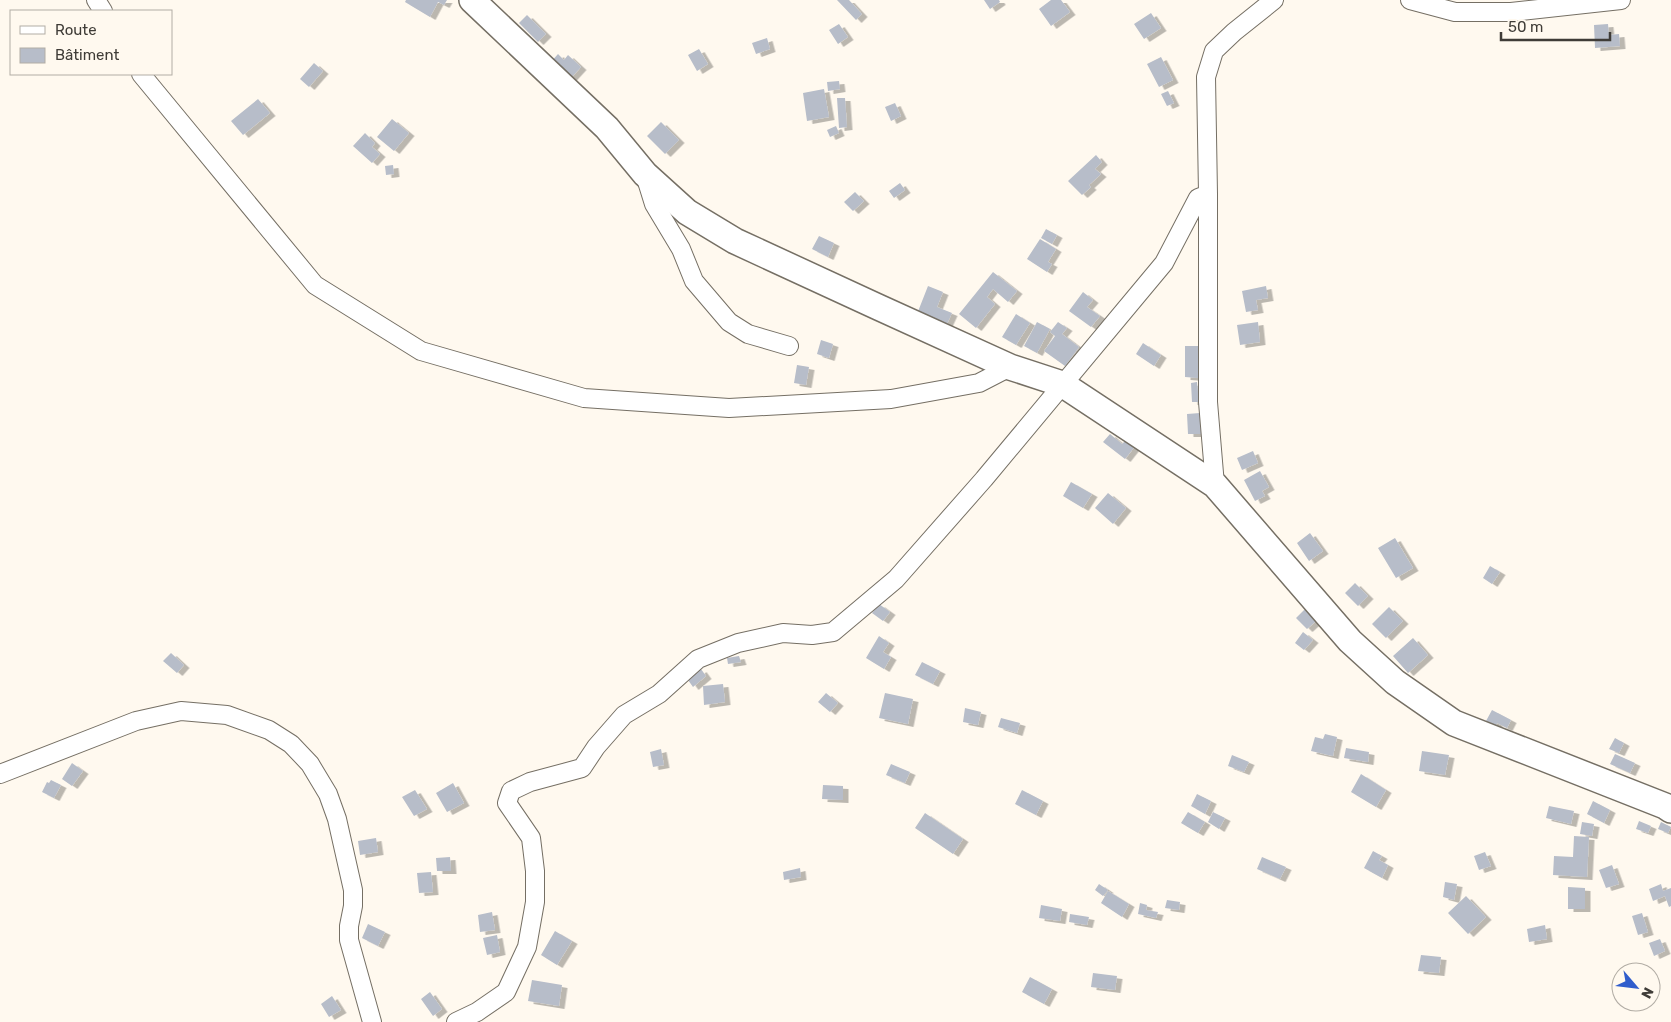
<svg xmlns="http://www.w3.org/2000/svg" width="1671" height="1022" font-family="Rubik,sans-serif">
  <defs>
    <filter id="shadow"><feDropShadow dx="5.5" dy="3" stdDeviation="0" flood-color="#0004"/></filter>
  </defs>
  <rect width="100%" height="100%" fill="#fff9ef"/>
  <path fill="#b7bdc9" filter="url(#shadow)" d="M 406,0 L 447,0 L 444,5 L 438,2 L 430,17 L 405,2 Z
    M 837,0 L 849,0 L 862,14 L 856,20 Z
    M 984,0 L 999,0 L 1000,2 L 990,9 Z
    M 1051,0 L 1061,0 L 1070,12 L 1051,26 L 1039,9 Z
    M 1151,13 L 1161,28 L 1144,39 L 1134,24 Z
    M 527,15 L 546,34 L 538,42 L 519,23 Z
    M 839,24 L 848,37 L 838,44 L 829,30 Z
    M 1608,24 L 1609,35 L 1619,34 L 1620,46 L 1595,48 L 1594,25 Z
    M 767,38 L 770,49 L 756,54 L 752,43 Z
    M 699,49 L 708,64 L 697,71 L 688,55 Z
    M 558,54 L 564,60 L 568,55 L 581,67 L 570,79 L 551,62 Z
    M 1161,57 L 1173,80 L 1159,87 L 1147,64 Z
    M 314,63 L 323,71 L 309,87 L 300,79 Z
    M 839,81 L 840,89 L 828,91 L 827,82 Z
    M 824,89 L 829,117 L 807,121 L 803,93 Z
    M 1168,91 L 1174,103 L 1167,106 L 1161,94 Z
    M 837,98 L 845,98 L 847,127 L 839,128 Z
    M 258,99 L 270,113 L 243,135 L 231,121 Z
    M 895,103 L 901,116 L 891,121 L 885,107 Z
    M 392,119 L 409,133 L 394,151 L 377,137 Z
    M 661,122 L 679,140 L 665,154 L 647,136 Z
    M 836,126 L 839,133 L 830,137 L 827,130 Z
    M 365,133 L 375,143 L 372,147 L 380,154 L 372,163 L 353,146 Z
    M 1096,155 L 1102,162 L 1095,169 L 1101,174 L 1089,185 L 1091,187 L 1082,195 L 1068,181 Z
    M 393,165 L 394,174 L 386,175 L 385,166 Z
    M 900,183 L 905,190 L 894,198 L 889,191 Z
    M 855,192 L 864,201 L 853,211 L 844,202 Z
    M 1046,229 L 1057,235 L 1052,244 L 1041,238 Z
    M 819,236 L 834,243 L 828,257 L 812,249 Z
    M 1040,239 L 1056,249 L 1048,262 L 1052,264 L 1047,272 L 1027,259 Z
    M 993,272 L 1017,291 L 1008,302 L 993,289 L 987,297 L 995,304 L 976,328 L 959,314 Z
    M 928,286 L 943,292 L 937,307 L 952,313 L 946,326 L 917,314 Z
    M 1266,286 L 1268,298 L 1256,300 L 1258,310 L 1246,312 L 1242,291 Z
    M 1083,292 L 1093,300 L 1087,307 L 1100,316 L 1091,327 L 1069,311 Z
    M 1016,314 L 1030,323 L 1016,345 L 1002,337 Z
    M 1037,322 L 1050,329 L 1037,353 L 1024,346 Z
    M 1058,322 L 1067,328 L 1062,334 L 1079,347 L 1065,366 L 1044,351 L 1055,336 L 1050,332 Z
    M 1258,322 L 1260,342 L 1240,345 L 1237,325 Z
    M 821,340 L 833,344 L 829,358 L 817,354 Z
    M 1143,343 L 1161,355 L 1154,366 L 1136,354 Z
    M 1185,346 L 1198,346 L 1198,378 L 1185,377 Z
    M 797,365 L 809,367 L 806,385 L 794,383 Z
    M 1197,382 L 1199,402 L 1192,402 L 1191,383 Z
    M 1200,413 L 1201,434 L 1188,434 L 1187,414 Z
    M 1110,434 L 1122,444 L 1128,438 L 1136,445 L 1125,459 L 1103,442 Z
    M 1253,451 L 1258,463 L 1242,470 L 1237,458 Z
    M 1260,471 L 1269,487 L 1262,491 L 1265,496 L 1255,501 L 1244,480 Z
    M 1071,482 L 1092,494 L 1083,508 L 1063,496 Z
    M 1108,493 L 1126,508 L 1113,524 L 1095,508 Z
    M 1310,533 L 1323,551 L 1309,561 L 1297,543 Z
    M 1395,538 L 1413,568 L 1396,578 L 1378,548 Z
    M 1490,566 L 1500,572 L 1492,584 L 1483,578 Z
    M 1355,583 L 1368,596 L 1358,606 L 1345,593 Z
    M 879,604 L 890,612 L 883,621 L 872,613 Z
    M 1389,607 L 1403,621 L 1386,638 L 1372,624 Z
    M 1305,609 L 1316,621 L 1307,629 L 1296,618 Z
    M 1303,632 L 1313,640 L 1304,650 L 1295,643 Z
    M 879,636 L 889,643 L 883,652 L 891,657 L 884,669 L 866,658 Z
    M 1413,638 L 1428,655 L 1408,673 L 1393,656 Z
    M 171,653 L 184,665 L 177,673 L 163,661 Z
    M 739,656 L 741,662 L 728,664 L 727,658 Z
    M 922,662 L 940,671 L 933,684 L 915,675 Z
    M 701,669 L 706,676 L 693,687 L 688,680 Z
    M 723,684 L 725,702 L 704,705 L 703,686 Z
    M 826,693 L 838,703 L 830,712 L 818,702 Z
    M 885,693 L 913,699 L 908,724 L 879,718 Z
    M 965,708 L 981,712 L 978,725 L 963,722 Z
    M 1492,710 L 1511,720 L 1507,728 L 1497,723 L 1496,726 L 1486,721 Z
    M 1001,718 L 1020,723 L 1017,733 L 998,727 Z
    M 1325,734 L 1337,737 L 1333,756 L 1311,751 L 1315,737 L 1323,739 Z
    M 1615,738 L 1624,743 L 1619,753 L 1609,749 Z
    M 1346,748 L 1369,752 L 1368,762 L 1344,758 Z
    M 661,749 L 664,765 L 653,767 L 650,752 Z
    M 1422,751 L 1449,755 L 1445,775 L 1419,771 Z
    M 1615,754 L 1635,763 L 1630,773 L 1610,764 Z
    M 1232,755 L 1249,762 L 1244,772 L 1228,766 Z
    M 72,763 L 83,771 L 72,786 L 62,779 Z
    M 891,764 L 910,772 L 905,783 L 886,775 Z
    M 1361,774 L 1386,790 L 1376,807 L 1351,792 Z
    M 51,780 L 61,785 L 54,798 L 42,792 L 47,782 L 49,783 Z
    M 453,783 L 464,803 L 447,812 L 436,793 Z
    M 823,785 L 843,786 L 843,800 L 822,799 Z
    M 415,790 L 427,809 L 414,816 L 402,797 Z
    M 1022,790 L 1043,801 L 1036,815 L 1015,804 Z
    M 1197,794 L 1211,801 L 1205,814 L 1191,806 Z
    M 1593,801 L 1610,810 L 1604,823 L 1587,814 Z
    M 1549,806 L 1574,811 L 1571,824 L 1546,818 Z
    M 1188,812 L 1205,822 L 1198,833 L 1181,823 Z
    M 1213,812 L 1225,818 L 1219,829 L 1208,822 Z
    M 925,813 L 963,839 L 953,854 L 915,828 Z
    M 1639,821 L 1651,826 L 1648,833 L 1636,829 Z
    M 1582,822 L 1594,824 L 1592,836 L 1580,834 Z
    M 1661,822 L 1671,827 L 1668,833 L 1658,829 Z
    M 1574,836 L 1589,837 L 1587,877 L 1553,875 L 1554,856 L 1573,857 Z
    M 376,838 L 378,852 L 360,855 L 358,841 Z
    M 1373,851 L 1382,856 L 1379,860 L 1388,865 L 1382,878 L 1364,868 Z
    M 1485,852 L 1491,866 L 1479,870 L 1474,856 Z
    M 450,857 L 451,871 L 437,871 L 436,858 Z
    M 1262,857 L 1286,867 L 1280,879 L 1257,869 Z
    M 1612,865 L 1619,884 L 1606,888 L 1599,870 Z
    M 800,868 L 801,877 L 784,880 L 783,872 Z
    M 431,872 L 433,892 L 419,893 L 417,873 Z
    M 1445,882 L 1457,884 L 1454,900 L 1443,897 Z
    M 1099,884 L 1108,890 L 1103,896 L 1095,890 Z
    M 1661,884 L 1663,891 L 1671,888 L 1671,906 L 1669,907 L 1665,896 L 1653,901 L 1649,889 Z
    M 1568,887 L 1585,888 L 1585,909 L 1568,909 Z
    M 1108,891 L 1129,904 L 1122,917 L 1101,903 Z
    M 1466,896 L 1486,917 L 1468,934 L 1448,913 Z
    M 1167,900 L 1180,902 L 1179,910 L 1165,908 Z
    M 1140,903 L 1147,905 L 1146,910 L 1158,912 L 1156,918 L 1138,914 Z
    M 1041,905 L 1062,909 L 1060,921 L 1039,918 Z
    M 492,912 L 495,930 L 480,932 L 478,915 Z
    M 1642,913 L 1648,932 L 1638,935 L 1632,916 Z
    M 1070,914 L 1089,917 L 1087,925 L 1069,922 Z
    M 368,924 L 385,932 L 378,946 L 362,938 Z
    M 1545,925 L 1547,939 L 1529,942 L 1527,929 Z
    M 555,931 L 572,941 L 557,965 L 541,955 Z
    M 497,935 L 500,952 L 487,955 L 483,938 Z
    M 1660,939 L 1665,951 L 1654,956 L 1649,943 Z
    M 1421,955 L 1441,957 L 1439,973 L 1418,971 Z
    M 1093,973 L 1117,976 L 1115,990 L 1091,987 Z
    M 1030,977 L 1052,989 L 1044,1004 L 1022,992 Z
    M 532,980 L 562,985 L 559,1006 L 528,1001 Z
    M 430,992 L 442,1009 L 433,1016 L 421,999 Z
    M 332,996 L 341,1010 L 329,1017 L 321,1004 Z"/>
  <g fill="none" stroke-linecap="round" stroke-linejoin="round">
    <g stroke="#756f64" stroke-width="20">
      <path id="street" d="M 96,0 L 103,11
        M 1410,0 L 1455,12 L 1511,12 L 1621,0
        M 141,74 L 315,285 L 421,351 L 584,398 L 729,408 L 891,399 L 979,383 L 1010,367
        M 645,175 L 654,204 L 681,249 L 694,281 L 729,322 L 748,334 L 789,346
        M 1215,485 L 1208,402 L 1208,194 L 1206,77 L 1214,51 L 1234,32 L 1274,0
        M 0,774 L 136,721 L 181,711 L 227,715 L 269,730 L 291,744 L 310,764 L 328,794 L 337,819 L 353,890 L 353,906 L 349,926 L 349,940 L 372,1022
        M 456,1022 L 477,1012 L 506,992 L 527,947 L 535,902 L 535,871 L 531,838 L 507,803 L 511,791 L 530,782 L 582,768 L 596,747 L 624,715 L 659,694 L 698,659 L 738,643 L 783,633 L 812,635 L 833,632 L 896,579 L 984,479 L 1164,263 L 1198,198 L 1208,194"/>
    </g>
    <g stroke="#756f64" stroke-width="28">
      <path id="secondary" d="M 472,0 L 607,128 L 645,174 L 687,212 L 735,241 L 878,307 L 1010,367 L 1062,384 L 1215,485 L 1350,641 L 1395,682 L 1454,723 L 1665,806 L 1671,810"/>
    </g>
    <use href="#street" stroke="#fff" stroke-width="18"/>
    <use href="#secondary" stroke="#fff" stroke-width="25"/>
  </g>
  <rect x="10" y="10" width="162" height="65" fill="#fff9ef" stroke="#b2ada5"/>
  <rect x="20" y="26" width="25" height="8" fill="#ffffff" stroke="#b2ada5"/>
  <text x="55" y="35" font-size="15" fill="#3f3c37">Route</text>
  <rect x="20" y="48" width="25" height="15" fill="#b7bdc9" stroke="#b2ada5"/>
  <text x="55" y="60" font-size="15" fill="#3f3c37">Bâtiment</text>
  <g transform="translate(1636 987) rotate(118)"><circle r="24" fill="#fff9ef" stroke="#b2ada5"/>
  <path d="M0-4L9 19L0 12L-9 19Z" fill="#305dcc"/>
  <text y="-8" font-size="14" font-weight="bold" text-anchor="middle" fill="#3f3c37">N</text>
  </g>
  <path d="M1501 32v8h109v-8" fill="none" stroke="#3f3c37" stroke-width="2.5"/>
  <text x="1508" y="32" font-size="15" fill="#3f3c37" stroke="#fff9ef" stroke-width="4" paint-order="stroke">50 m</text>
</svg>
